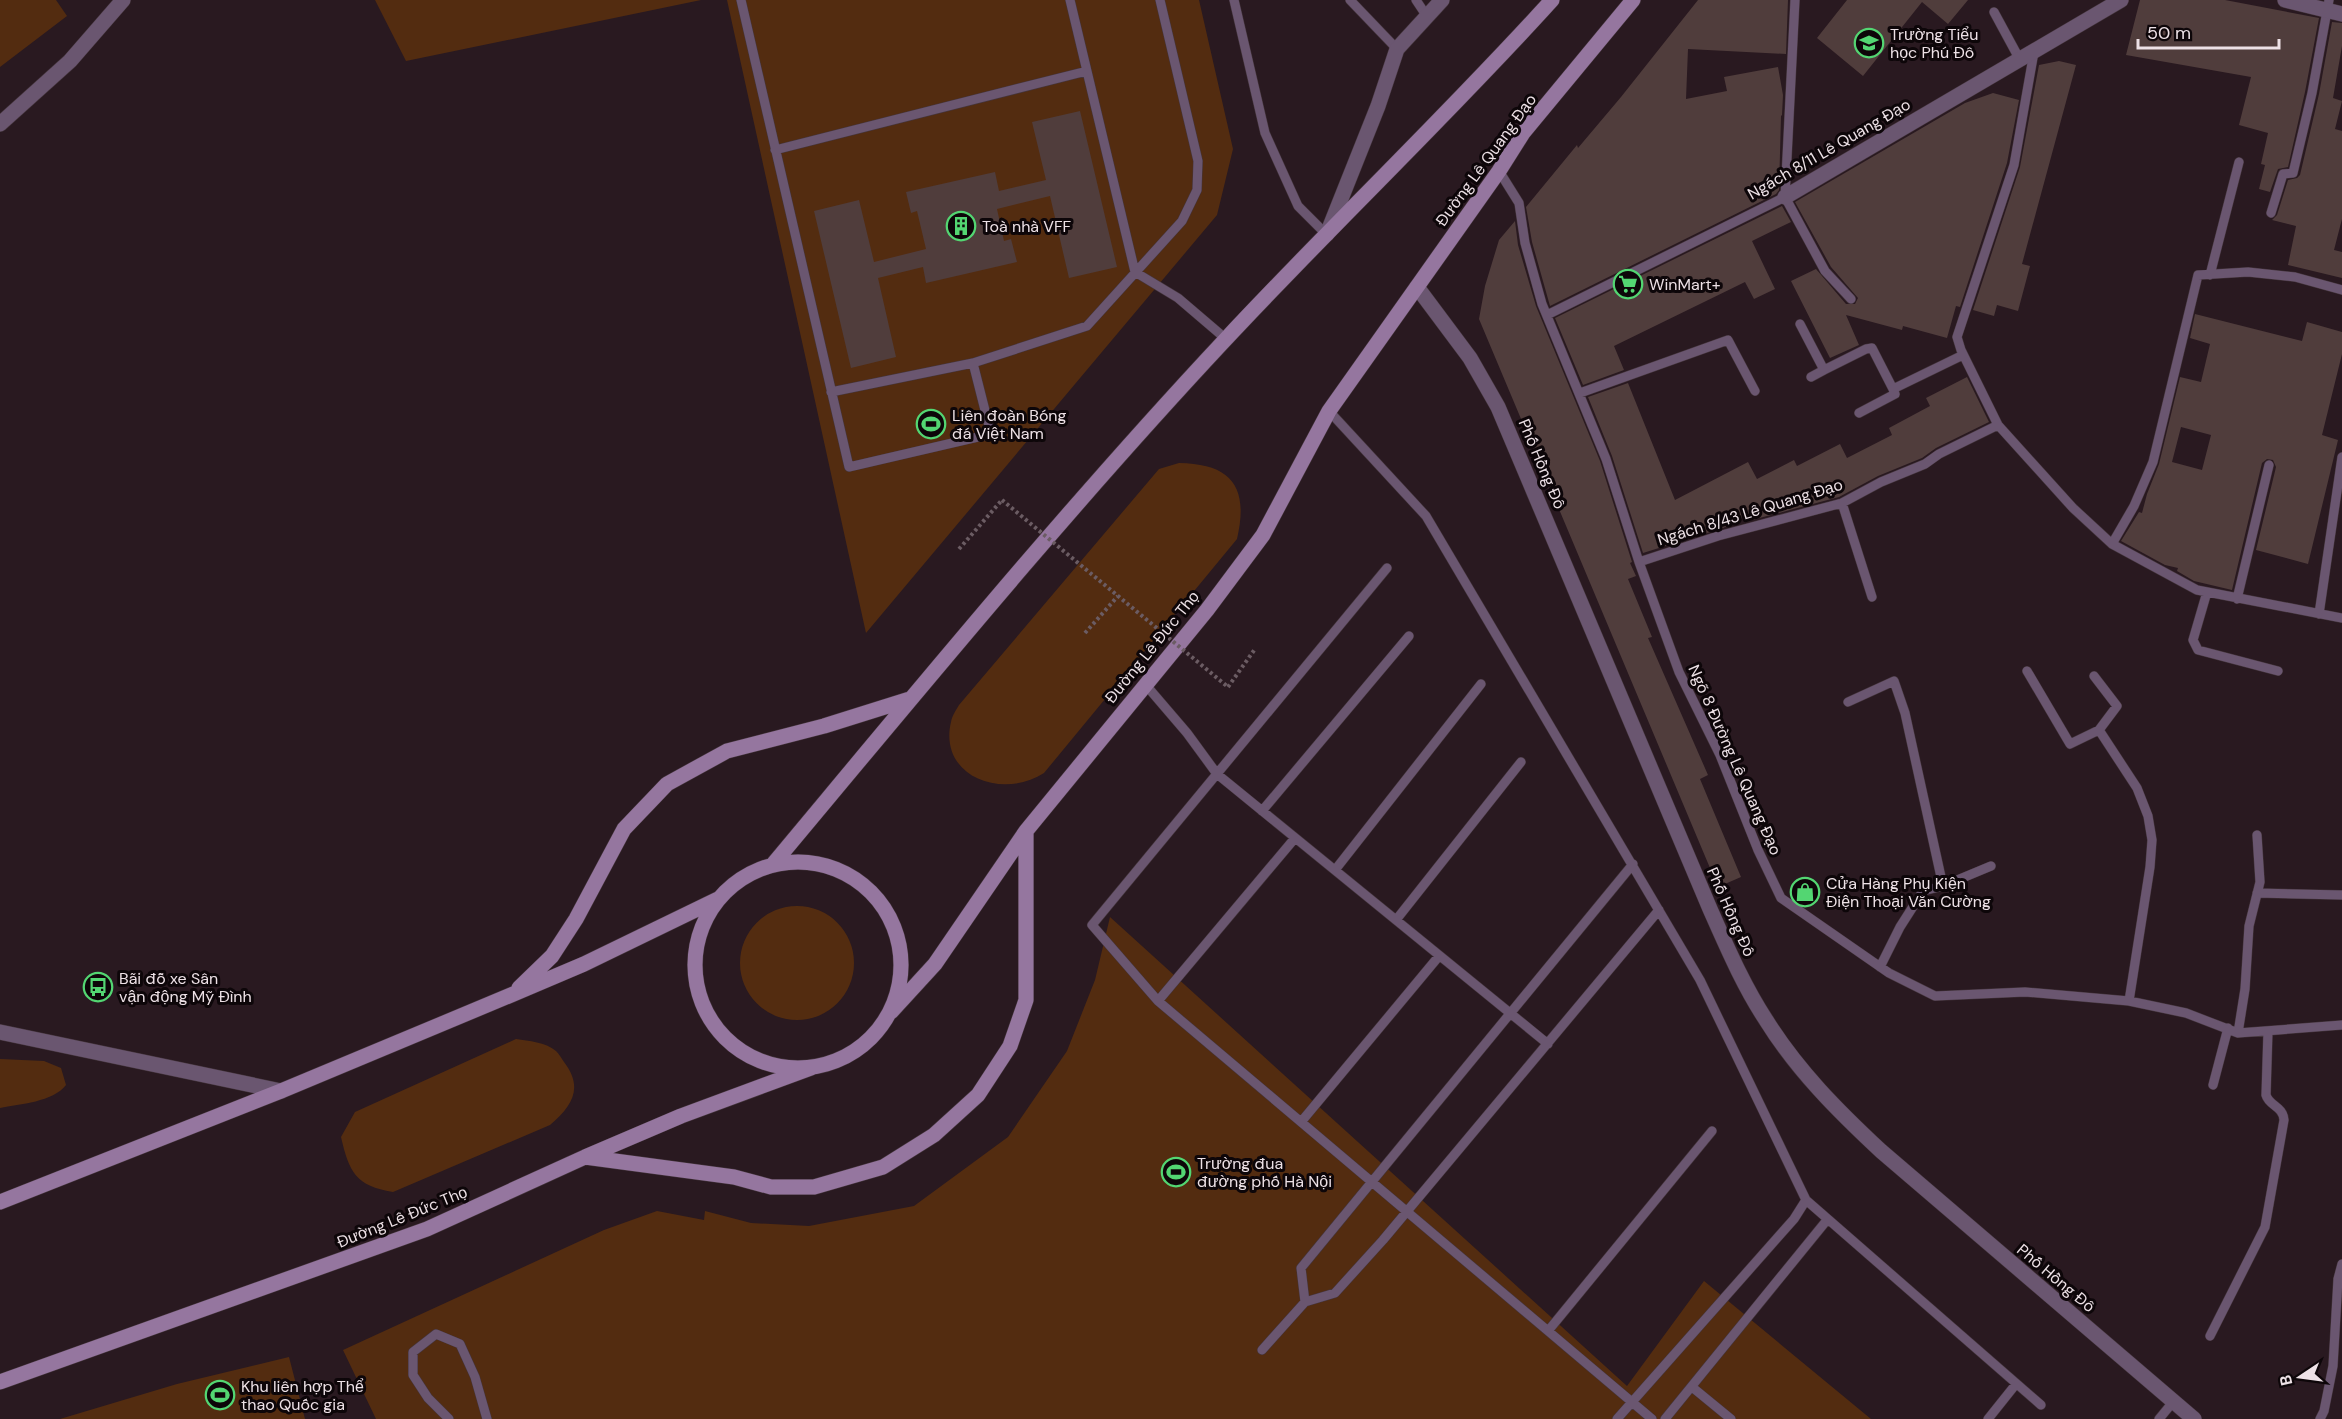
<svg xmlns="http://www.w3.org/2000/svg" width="2342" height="1419" font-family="'DM Sans',sans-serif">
  <rect width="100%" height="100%" fill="#291920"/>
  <path fill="#532c10" d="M 0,0 L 56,0 L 67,16 L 0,67 Z
    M 375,0 L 701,0 L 406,61 Z
    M 727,0 L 1199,0 L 1233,149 L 1217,215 L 866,633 Z
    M 1179,463 C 1232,464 1249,487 1237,539 L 1044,773 C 1003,800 938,777 951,722 C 952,716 956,710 959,705 L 1159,469 Z
    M740 963a57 57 0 1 1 114 0a57 57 0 1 1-114 0Z
    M 1110,917 L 1627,1386 L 1704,1281 L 1871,1419 L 376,1419 L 343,1350 L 604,1230 L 657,1211 L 704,1220 L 705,1211 L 751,1223 L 809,1226 L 914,1206 L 1008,1137 L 1067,1051 L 1095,980 Z
    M 516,1039 C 529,1041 545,1042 556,1051 C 559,1054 562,1059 564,1062 C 584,1088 572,1106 550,1125 L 393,1192 C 356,1186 349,1172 341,1137 L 355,1112 Z
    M 0,1059 L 44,1061 L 61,1068 L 66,1085 C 53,1102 20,1104 0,1108 Z
    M 289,1357 L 305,1419 L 60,1419 L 177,1384 Z"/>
  <path fill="#503d3c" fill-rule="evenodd" d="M 1698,0 L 1788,0 L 1786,54 L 1688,49 L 1686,99 L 1727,91 L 1724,77 L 1778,67 L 1783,95 L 1782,115 L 1781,116 L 1779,190 L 1776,194 L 1550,306 L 1532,242 L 1526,207 L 1577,145 L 1578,148 L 1621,97 Z
    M 1847,0 L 1968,0 L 1948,24 L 1922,2 L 1863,76 L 1817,38 Z
    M 2140,0 L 2225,0 L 2319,18 L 2305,92 L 2288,167 L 2278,169 L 2270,192 L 2259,189 L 2265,165 L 2261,164 L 2268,133 L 2239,125 L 2251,77 L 2126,55 Z
    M 2332,22 L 2342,23 L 2342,46 L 2333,98 L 2342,101 L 2335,129 L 2342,131 L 2342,219 L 2334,250 L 2342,252 L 2342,278 L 2288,265 L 2296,226 L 2272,220 L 2277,215 L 2288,180 L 2297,178 L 2300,175 L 2319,94 Z
    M 2059,61 L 2076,65 L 2022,264 L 2030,266 L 2018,311 L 1997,305 L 1994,316 L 1973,310 L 2020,167 L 2039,65 Z
    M 1993,93 L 2019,100 L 2007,163 L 1960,307 L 1956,306 L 1947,338 L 1903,326 L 1902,330 L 1846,315 L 1859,345 L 1830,358 L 1791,281 L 1816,269 L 1846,304 L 1855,304 L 1858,298 L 1831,267 L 1795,202 L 1965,103 Z
    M 1080,111 L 1117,267 L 1069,278 L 1050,196 L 997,209 L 1004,241 L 1011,239 L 1017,262 L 926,283 L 923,267 L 878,278 L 896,357 L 851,368 L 814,211 L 859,200 L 874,262 L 926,249 L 917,211 L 911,213 L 906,192 L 995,172 L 999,191 L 1046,180 L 1032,122 Z
    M 1782,206 L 1791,222 L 1752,241 L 1775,289 L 1754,299 L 1745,282 L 1614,346 L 1624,370 L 1583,385 L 1555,318 Z
    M 1515,221 L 1518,245 L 1536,306 L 1600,461 L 1632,562 L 1630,563 L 1636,576 L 1628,579 L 1652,637 L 1648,638 L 1708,775 L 1700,779 L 1741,877 L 1718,887 L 1479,319 L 1485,286 L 1499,240 Z
    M 2195,314 L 2302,341 L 2307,322 L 2342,332 L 2342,354 L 2322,435 L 2338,440 L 2308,564 L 2256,550 L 2276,467 L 2273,460 L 2267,459 L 2262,463 L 2232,590 L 2194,581 L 2177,571 L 2178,568 L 2165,565 L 2121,541 L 2139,512 L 2142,513 L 2147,494 L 2159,464 L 2180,377 L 2201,382 L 2210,344 L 2190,338 ZM 2181,427 L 2211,435 L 2202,470 L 2172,462 Z
    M 1967,377 L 1989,422 L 1936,448 L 1922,458 L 1878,476 L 1839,497 L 1752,520 L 1749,515 L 1723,528 L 1643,553 L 1612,456 L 1588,397 L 1628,383 L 1675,500 L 1748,462 L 1757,479 L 1794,460 L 1797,466 L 1840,444 L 1847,458 L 1892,435 L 1889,428 L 1930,406 L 1926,398 Z"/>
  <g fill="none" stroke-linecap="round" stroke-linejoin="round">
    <g stroke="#44353c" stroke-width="10">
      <path id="service" d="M 741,0 L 849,467 L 991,434 L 973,363
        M 1070,0 L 1135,272 L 1178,298 L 1226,339
        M 1234,0 L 1265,133 L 1298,206 L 1327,235
        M 1350,0 L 1397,49
        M 1416,0 L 1426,15
        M 1994,12 L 2020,60
        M 2034,52 L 2014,165 L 1957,337 L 1961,350 L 1998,425 L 2073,508 L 2112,544 L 2197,590 L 2342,618
        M 775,150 L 1087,71
        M 1499,171 L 1519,203 L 1525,243 L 1542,304 L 1606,459 L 1639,562 L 1679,672 L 1720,755 L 1758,850 L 1781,898 L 1889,973 L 1935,996 L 2025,992 L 2129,1001 L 2186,1013 L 2238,1033 L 2342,1025
        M 1785,197 L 1795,0
        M 1785,197 L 1825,271 L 1851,299
        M 2271,213 L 2283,174 L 2293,173 L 2312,93 L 2329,0
        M 2210,275 L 2239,162
        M 1547,315 L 1785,197
        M 1800,324 L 1824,370 L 1866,349 L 1872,348 L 1893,389 L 1963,355
        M 1811,377 L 1824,370
        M 831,392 L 973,363 L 1087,326 L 1182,221 L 1197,190 L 1198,161 L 1160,0
        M 1580,393 L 1728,340 L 1755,391
        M 1329,411 L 1426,516 L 1700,980 L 1806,1200 L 2041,1405
        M 1859,413 L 1895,394 L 1893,389
        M 1842,503 L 1872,597
        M 2112,544 L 2134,506 L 2153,462 L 2198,275 L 2248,272 L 2295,277 L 2342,290
        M 1639,562 L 1718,536 L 1842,503 L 1881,482 L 1925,464 L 1939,454 L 1998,425
        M 1387,568 L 1092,925 L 1158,1001 L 1652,1419
        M 2207,592 L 2193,640 L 2198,650 L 2278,671
        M 2237,599 L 2269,465
        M 2319,614 L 2342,457
        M 2027,671 L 2070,744 L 2099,730 L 2137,788 L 2148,816 L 2152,840 L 2150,867 L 2129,1001
        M 2094,676 L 2117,706 L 2099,730
        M 1145,684 L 1187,733 L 1217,774 L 1548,1044
        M 1848,702 L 1894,681 L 1905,713 L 1943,886 L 1923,891 L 1900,927 L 1880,967
        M 1262,811 L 1409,636
        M 1335,870 L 1481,684
        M 1943,886 L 1991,866
        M 2257,893 L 2342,895
        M 1396,920 L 1521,762
        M 1158,1001 L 1295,838
        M 2238,1033 L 2245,989 L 2249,926 L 2260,882 L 2257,835
        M 2213,1085 L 2228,1028
        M 1301,1122 L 1439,956
        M 1305,1302 L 1301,1268 L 1633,864
        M 1548,1331 L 1712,1131
        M 2210,1336 L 2265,1227 L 2284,1120 C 2283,1106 2269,1106 2266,1095 L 2268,1031
        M 1262,1350 L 1305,1302 L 1335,1293 L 1383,1240 L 1659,910
        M 1692,1387 L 1731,1419
        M 449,1419 L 428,1398 L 413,1375 L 413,1352 L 436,1334 L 460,1344 L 475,1377 L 487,1419
        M 1617,1419 L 1794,1219 L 1806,1200
        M 1665,1419 L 1827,1220
        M 1988,1419 L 2016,1384
        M 2159,1419 L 2173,1402
        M 2320,1419 L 2324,1411 L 2333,1366 L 2338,1279 L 2342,1264"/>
    </g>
    <g stroke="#44353c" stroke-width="16">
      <path id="minor" d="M 2285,0 L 2342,14
        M 0,124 L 70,61 L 123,0
        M 1785,197 L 2121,0
        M 1327,234 L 1378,106 L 1397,49 L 1442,0
        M 0,1032 L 281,1091"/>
    </g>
    <g stroke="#44353c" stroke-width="16">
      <path id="tertiary" d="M 1417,287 L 1470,358 L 1498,407 L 1710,909 C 1727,947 1743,985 1766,1020 C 1797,1070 1838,1111 1881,1151 L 2194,1419"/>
    </g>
    <g stroke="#44353c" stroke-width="16">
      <path id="secondary" d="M695 965a103 103 0 1 1 206 0a103 103 0 1 1-206 0Z
        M 774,863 C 921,687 1067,509 1224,341 C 1332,225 1446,117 1552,0
        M 519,988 L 552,956 L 576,919 L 624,829 L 667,784 L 727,751 L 824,726 L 910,699
        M 891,1012 L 935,964 L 1026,831 L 1207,610 L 1263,535 L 1329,411 L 1499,171 L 1523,133 L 1633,0
        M 585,1157 L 734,1177 L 771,1187 L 814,1187 L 883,1167 L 934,1135 L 978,1095 L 1010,1046 L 1026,1000 L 1026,831
        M 0,1202 L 281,1091 L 511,995 L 584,964 L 718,899
        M 0,1382 L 427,1229 L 585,1157 L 681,1116 L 811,1068"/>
    </g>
    <path stroke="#6b5c63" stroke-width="4" stroke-dasharray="3 3" stroke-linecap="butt" d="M 959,549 L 1002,500
      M 1085,633 L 1118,596
      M 1228,687 L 1255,649"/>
    <use href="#service" stroke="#6a5670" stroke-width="9"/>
    <use href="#minor" stroke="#6a5670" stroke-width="15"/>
    <use href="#tertiary" stroke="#6a5670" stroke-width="15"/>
    <use href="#secondary" stroke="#95769f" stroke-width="15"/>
    <path stroke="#6b5c63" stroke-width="4" stroke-dasharray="3 3" stroke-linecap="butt" d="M 1002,500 L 1228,687"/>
  </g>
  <defs>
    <g id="school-ring" transform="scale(1.5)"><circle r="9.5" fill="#0d0609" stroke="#53d672" stroke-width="1.5"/><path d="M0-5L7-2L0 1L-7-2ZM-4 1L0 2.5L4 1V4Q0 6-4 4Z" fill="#53d672"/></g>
    <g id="building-ring" transform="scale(1.5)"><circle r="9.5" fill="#0d0609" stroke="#53d672" stroke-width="1.5"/><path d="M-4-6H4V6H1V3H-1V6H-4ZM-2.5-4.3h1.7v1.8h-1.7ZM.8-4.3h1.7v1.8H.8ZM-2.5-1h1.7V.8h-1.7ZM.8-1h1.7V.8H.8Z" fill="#53d672"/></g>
    <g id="supermarket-ring" transform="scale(1.5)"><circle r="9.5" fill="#0d0609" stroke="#53d672" stroke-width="1.5"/><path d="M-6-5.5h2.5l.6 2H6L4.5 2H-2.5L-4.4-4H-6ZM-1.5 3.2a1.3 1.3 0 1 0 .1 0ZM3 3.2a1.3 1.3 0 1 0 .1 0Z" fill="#53d672"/></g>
    <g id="stadium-ring" transform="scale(1.5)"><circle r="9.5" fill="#0d0609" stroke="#53d672" stroke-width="1.5"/><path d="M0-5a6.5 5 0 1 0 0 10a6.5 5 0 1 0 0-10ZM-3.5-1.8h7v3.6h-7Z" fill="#53d672"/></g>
    <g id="shop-ring" transform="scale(1.5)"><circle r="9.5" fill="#0d0609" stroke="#53d672" stroke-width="1.5"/><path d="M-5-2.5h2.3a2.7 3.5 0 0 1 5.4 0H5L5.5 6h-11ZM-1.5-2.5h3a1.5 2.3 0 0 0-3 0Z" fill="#53d672"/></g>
    <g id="bus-ring" transform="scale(1.5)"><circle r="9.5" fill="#0d0609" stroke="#53d672" stroke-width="1.5"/><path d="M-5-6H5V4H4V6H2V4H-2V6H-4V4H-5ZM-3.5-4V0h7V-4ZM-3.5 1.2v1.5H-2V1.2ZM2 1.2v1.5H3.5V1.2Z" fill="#53d672"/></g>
  </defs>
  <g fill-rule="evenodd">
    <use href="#school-ring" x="1869" y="43"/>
    <use href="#building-ring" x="961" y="226"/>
    <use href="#supermarket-ring" x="1628" y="284"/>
    <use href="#stadium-ring" x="931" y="424"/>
    <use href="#shop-ring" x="1805" y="892"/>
    <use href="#bus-ring" x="98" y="987"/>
    <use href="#stadium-ring" x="1176" y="1172"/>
    <use href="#stadium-ring" x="220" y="1395"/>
  </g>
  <g text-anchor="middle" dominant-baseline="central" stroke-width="6" stroke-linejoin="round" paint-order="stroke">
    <g font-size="16" fill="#ede1e6" stroke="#0d0609" text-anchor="start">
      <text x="1890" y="34">Trường Tiểu<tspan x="1890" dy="18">học Phú Đô</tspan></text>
      <text x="982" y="226">Toà nhà VFF</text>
      <text x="1649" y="284">WinMart+</text>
      <text x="952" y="415">Liên đoàn Bóng<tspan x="952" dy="18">đá Việt Nam</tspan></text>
      <text x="1826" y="883">Cửa Hàng Phụ Kiện<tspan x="1826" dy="18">Điện Thoại Văn Cường</tspan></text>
      <text x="119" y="978">Bãi đỗ xe Sân<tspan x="119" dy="18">vận động Mỹ Đình</tspan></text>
      <text x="1197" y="1163">Trường đua<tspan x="1197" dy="18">đường phố Hà Nội</tspan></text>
      <text x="241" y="1386">Khu liên hợp Thể<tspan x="241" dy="18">thao Quốc gia</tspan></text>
    </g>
    <g font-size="16" fill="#ede1e6" stroke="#0d0609">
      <text transform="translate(1829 149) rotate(-30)">Ngách 8/11 Lê Quang Đạo</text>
      <text transform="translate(1486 160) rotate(-54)">Đường Lê Quang Đạo</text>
      <text transform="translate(1542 464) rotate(67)">Phố Hồng Đô</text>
      <text transform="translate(1750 512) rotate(-17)">Ngách 8/43 Lê Quang Đạo</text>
      <text transform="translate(1152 647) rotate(-51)">Đường Lê Đức Thọ</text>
      <text transform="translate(1735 760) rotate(66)">Ngõ 8 Đường Lê Quang Đạo</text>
      <text transform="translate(1731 912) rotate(66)">Phố Hồng Đô</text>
      <text transform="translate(402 1217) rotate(-22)">Đường Lê Đức Thọ</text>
      <text transform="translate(2056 1278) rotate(40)">Phố Hồng Đô</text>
    </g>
  </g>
  <g transform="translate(2300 1377) rotate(257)" stroke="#0d0609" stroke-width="4.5" paint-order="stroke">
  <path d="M0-4.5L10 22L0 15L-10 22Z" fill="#ede1e6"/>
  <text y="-9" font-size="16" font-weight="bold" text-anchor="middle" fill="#ede1e6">B</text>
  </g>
  <path d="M2138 39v9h141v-9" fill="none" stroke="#ede1e6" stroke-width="3"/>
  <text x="2147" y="39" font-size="18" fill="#ede1e6" stroke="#0d0609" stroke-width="4.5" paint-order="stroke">50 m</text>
</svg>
